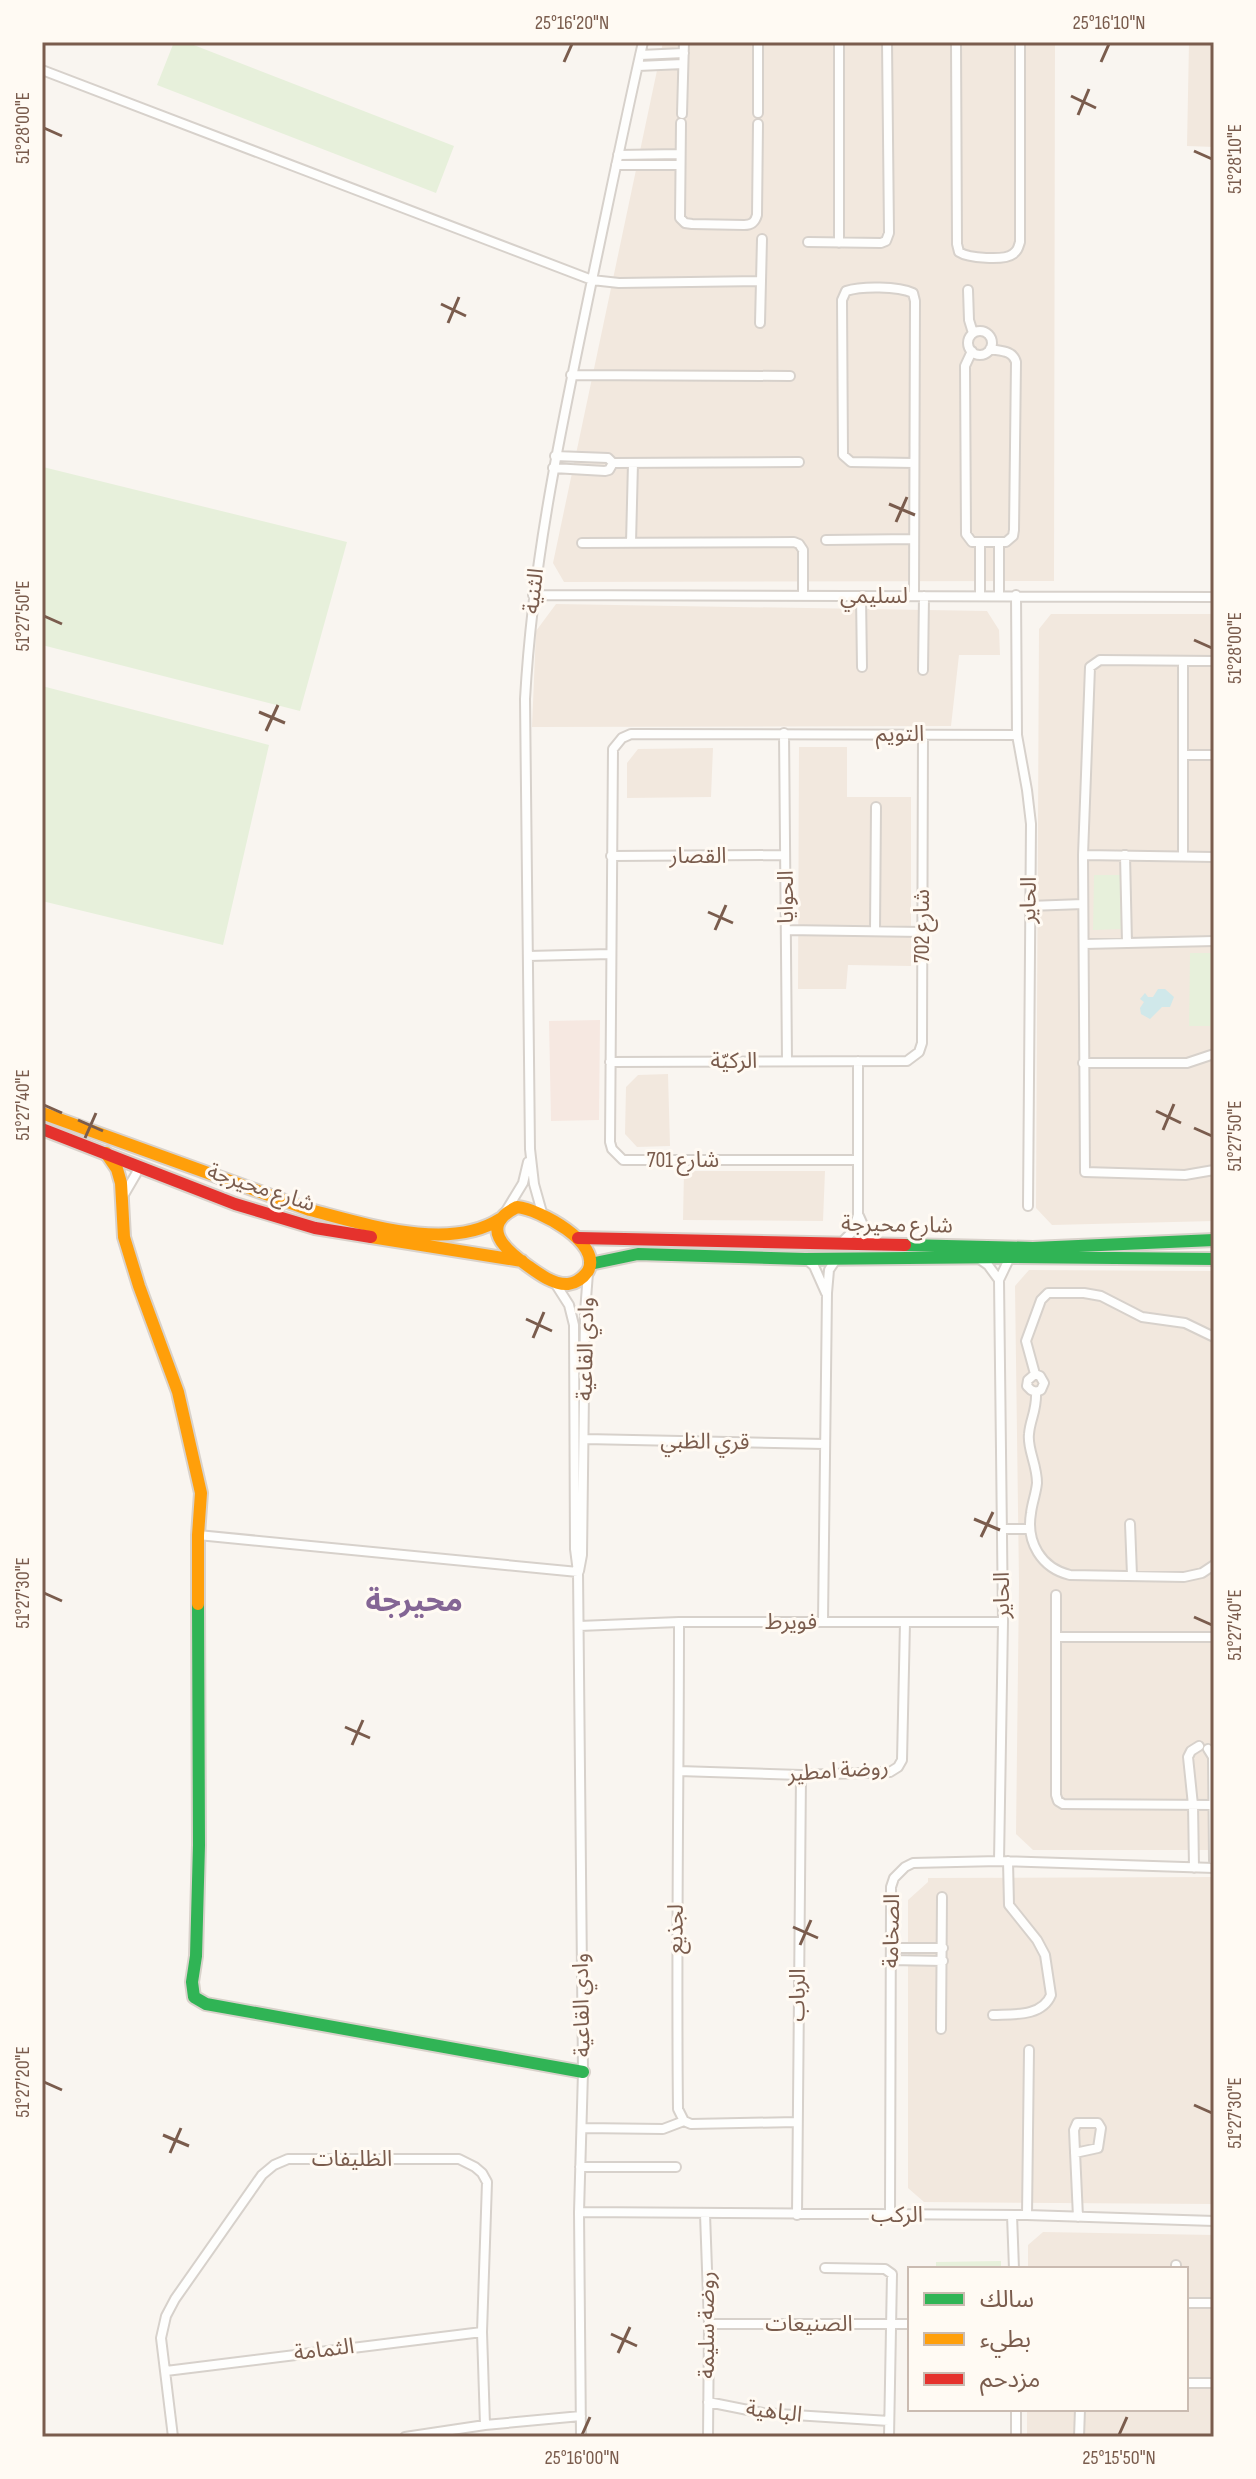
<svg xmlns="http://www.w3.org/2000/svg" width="1256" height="2479" font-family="'Sofia Sans Condensed','Noto Sans Arabic',sans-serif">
  <rect width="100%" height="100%" fill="#f9f5f0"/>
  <path fill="#f2e8de" d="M 663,42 L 1055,42 L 1054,581 L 564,582 L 553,563 Z
    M 1189,42 L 1214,42 L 1214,147 L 1187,146 Z
    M 556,604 L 987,611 L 999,630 L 1000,655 L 959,655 L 951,726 L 532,727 L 536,631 Z
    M 1051,614 L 1214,614 L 1214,1221 L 1052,1225 L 1036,1208 L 1039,629 Z
    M 799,747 L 847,747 L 847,797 L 911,797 L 911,966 L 848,965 L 846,989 L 798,989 Z
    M 713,748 L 711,797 L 627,798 L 627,763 L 638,749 Z
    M 668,1074 L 670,1146 L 637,1147 L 625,1134 L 626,1087 L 638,1075 Z
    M 684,1171 L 825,1171 L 823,1221 L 683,1220 Z
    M 1029,1270 L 1214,1271 L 1214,1850 L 1033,1850 L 1016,1834 L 1019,1583 L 1015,1286 Z
    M 1214,1877 L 1214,2204 L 924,2202 L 908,2188 L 908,1900 L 928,1882 L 928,1878 Z
    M 1043,2232 L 1214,2235 L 1214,2437 L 1027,2437 L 1027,2409 L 1186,2409 L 1186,2269 L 1028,2269 L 1028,2245 Z"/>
  <path fill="#f6e8e1" d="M 600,1020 L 599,1120 L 551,1121 L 549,1021 Z"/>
  <path fill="#e7f0db" d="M 174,42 L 186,42 L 454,146 L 436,193 L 157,85 Z
    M 43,467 L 347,542 L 300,711 L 42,645 Z
    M 42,686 L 269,745 L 223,945 L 42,901 Z
    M 1094,875 L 1122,875 L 1121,929 L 1093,930 Z
    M 1190,953 L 1213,953 L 1213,1026 L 1189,1026 Z
    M 1001,2261 L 1001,2269 L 936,2269 L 936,2262 Z"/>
  <path fill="#d0e8ea" d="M 1158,989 L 1165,989 L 1174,997 L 1170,1007 L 1162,1007 L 1150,1019 L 1141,1014 L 1140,1008 L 1144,1002 L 1140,999 L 1145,993 L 1148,997 L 1153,997 Z"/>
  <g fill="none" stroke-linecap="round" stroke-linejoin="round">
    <g stroke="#d7d1cb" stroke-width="12">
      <path id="street" d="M 839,42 L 839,243
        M 956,42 L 957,244 L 959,252 C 968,258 1004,261 1013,254 C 1018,250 1018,248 1020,242 L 1020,42
        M 640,55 L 684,53
        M 638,66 L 683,64
        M 42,70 L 592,280 L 619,283 L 761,281
        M 758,113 L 758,42
        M 682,114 L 684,42
        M 681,123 L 680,218 L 685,223 L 692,224 L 744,225 C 752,225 755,222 757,215 L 758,124
        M 618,155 L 680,154
        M 616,165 L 680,165
        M 808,242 L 881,243 L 886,241 L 889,233 L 887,42
        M 968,290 L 969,320 L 973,333
        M 760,323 L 762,239
        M968 343a12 12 0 1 1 24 0a12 12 0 1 1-24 0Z
        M 972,351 L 965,366 L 966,534 L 972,542 L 1006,542 L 1013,536 L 1014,530 L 1016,362 C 1013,350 1000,351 990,349
        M 571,375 L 790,376
        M 613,463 L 799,462
        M 553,468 L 605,471 L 609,470 L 613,463 L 608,458 L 555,456
        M 826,540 L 914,539
        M 980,542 L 980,596
        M 582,543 L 794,542 L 799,544 L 803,550 L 803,596
        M 631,543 L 633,463
        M 533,595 L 1214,597
        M 1016,595 L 1017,735 L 1027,790 L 1031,824 L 1028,1206
        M 861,596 L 862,667
        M 914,596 L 915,301 L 913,293 C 898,286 861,286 846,291 L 842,300 L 843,455 L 851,462 L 914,463
        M 999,596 L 999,542
        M 1214,661 L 1100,660 L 1090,667 L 1083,855 L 1085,1172 L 1185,1175 L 1214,1170
        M 1183,662 L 1183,855
        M 923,670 L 924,596
        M 784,733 L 787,1061
        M 1183,755 L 1214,755
        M 1083,855 L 1214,857
        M 1125,855 L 1127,943
        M 611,856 L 785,855
        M 1029,906 L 1083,904
        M 786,930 L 922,932
        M 875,931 L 876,807
        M 1084,944 L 1214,941
        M 528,956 L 611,954
        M 610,1062 L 907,1061 L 919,1052 L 922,1043 L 923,735
        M 1083,1063 L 1187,1063 L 1214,1054
        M 858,1160 L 623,1160 L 612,1149 L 610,1142 L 613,749 L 622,738 L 631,734 L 1017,735
        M 122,1198 L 136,1174 L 139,1165
        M 506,1211 L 523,1183 L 528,1162
        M 543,1216 L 534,1184 L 530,1149 L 525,699 C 533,555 563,420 592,280 C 609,200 625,121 643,42
        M 859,1216 L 867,1234 L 878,1243
        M 842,1242 L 853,1231 L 858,1215 L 858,1061
        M 978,1258 L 988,1265 L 999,1280
        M 807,1260 L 814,1266 L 826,1293
        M 555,1283 L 569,1305 L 574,1325 L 575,1549 L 578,1572 L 583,2072 L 579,2212 L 581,2437
        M 1035,1374 L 1026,1341 L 1041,1300 L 1048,1293 L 1084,1293 L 1101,1296 L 1142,1317 L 1185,1323 L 1214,1337
        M 1036,1392 L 1031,1390 L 1027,1386 L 1028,1380 L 1035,1374 L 1040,1376 L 1044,1383 L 1041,1390 L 1036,1392 C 1037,1411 1030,1419 1029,1434 C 1027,1449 1037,1464 1037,1483 C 1036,1494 1032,1503 1031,1513 C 1026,1542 1041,1568 1070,1575 L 1184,1577 L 1202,1573 L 1214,1565
        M 585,1439 L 825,1444
        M 1130,1524 L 1132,1575
        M 1002,1529 L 1030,1529
        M 198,1535 L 578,1572
        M 579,1571 L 582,1555 L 585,1312 L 588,1273
        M 1056,1595 L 1056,1795 L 1058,1801 L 1063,1804 L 1214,1805
        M 823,1621 L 827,1293 L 829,1270 L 837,1258
        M 679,1622 C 679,1784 676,1947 678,2109 L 684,2121 L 691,2124 L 797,2122
        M 579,1626 L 679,1622 L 1003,1622
        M 1056,1637 L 1214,1637
        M 1208,1749 L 1213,1757 L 1214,1861
        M 679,1771 L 801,1775 L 890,1772 L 898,1767 L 902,1760 L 905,1622
        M 999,1861 L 1003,1622 L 999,1280 L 1010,1257
        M 1194,1868 L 1193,1805 L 1188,1757 L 1191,1751 L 1199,1746
        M 891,1948 L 943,1948
        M 891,1960 L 943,1961
        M 993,2015 C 1013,2014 1042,2017 1051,1995 L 1045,1955 L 1037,1940 L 1009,1905 L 1008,1861
        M 941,2029 L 942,1897
        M 582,2128 L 663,2129 L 684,2121
        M 1075,2153 L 1098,2148 L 1101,2128 L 1098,2123 L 1077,2123 L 1074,2130 L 1078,2217
        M 580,2167 L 676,2167
        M 579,2212 L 1027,2215 L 1214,2221
        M 705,2214 L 709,2324 L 708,2437
        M 797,2215 L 801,1775
        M 890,2215 L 891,1901 L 891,1887 L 894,1878 L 905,1867 L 913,1863 L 999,1861 L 1214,1868
        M 1012,2215 L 1014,2269
        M 1027,2215 L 1029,2050
        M 825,2268 L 885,2269 L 892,2274 L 889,2437
        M 1176,2269 L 1176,2265
        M 1186,2303 L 1214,2303
        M 709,2324 L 910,2324
        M 166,2371 L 482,2332
        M 1186,2383 L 1214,2383
        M 708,2402 L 763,2413 L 889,2421
        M 1016,2409 L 1016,2437
        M 173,2437 L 161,2338 L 166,2316 L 175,2299 L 262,2175 L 274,2165 L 288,2159 L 459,2159 L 475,2167 L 482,2173 L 487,2182 L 482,2332 L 485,2425
        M 405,2437 L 485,2425 L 581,2416
        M 1079,2437 L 1080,2409"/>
    </g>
    <g stroke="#d9d2cb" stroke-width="16">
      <path id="fast" d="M 905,1245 L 1033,1248 L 1214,1240
        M 590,1264 L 638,1254 L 805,1259 L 1010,1257 L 1214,1259
        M 198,1604 L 199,1845 L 196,1956 L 192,1982 L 194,1997 L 206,2004 L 583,2072"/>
    </g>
    <g stroke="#d9d2cb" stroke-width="16">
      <path id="slow" d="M 42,1113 L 310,1210 C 365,1224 449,1252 500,1219
        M 106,1153 L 117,1169 L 121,1183 L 124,1237 L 139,1286 L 178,1392 L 201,1493 L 198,1535 L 198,1604
        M 517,1207 C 539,1209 603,1243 588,1271 C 583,1278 576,1283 568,1284 C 554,1285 539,1274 528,1266 C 505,1250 478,1226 517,1207 Z
        M 371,1237 L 522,1261"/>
    </g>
    <g stroke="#d9d2cb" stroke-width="16">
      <path id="jam" d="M 42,1129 L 235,1204 L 315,1228 L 371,1237
        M 578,1238 L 905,1245"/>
    </g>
    <use href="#street" stroke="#fefefd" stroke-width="8"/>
    <use href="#fast" stroke="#30b455" stroke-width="12"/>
    <use href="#slow" stroke="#ff9f0a" stroke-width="12"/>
    <use href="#jam" stroke="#e5322d" stroke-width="12"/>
  </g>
  <path fill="none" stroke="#7a5c4d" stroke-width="3" d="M 564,62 L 572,44M 1101,62 L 1109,44M 1071,96 L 1096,108M 1078,115 L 1089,89M 44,128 L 62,136M 1194,151 L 1212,159M 441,304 L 466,316M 448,323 L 459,297M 889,504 L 915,515M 896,522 L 907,497M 44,616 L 62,624M 1194,640 L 1212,648M 259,712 L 285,723M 266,731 L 278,705M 708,912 L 733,923M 715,930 L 726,905M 44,1105 L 62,1113M 1156,1111 L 1181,1123M 78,1120 L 103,1131M 1194,1128 L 1212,1136M 1163,1130 L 1174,1104M 85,1138 L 96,1113M 526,1319 L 552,1331M 533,1338 L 544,1312M 974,1519 L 1000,1530M 981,1537 L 993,1512M 44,1593 L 62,1601M 1194,1617 L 1212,1625M 345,1727 L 370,1738M 352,1745 L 363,1720M 793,1927 L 818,1938M 800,1945 L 811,1920M 44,2082 L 62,2090M 1194,2105 L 1212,2113M 163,2135 L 189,2146M 170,2153 L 181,2128M 611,2334 L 637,2346M 618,2353 L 630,2327M 582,2435 L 590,2417M 1119,2435 L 1127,2417"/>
  <g text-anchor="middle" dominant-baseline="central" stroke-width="6" stroke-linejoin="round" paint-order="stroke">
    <g font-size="22" fill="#7a5c4d" stroke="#fffaf3">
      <text transform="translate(534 591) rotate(-83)">الثنية</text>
      <text x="874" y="596">لسليمي</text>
      <text x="900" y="734">التويم</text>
      <text x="698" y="856">القصار</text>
      <text transform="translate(786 897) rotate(-90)">الحوايا</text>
      <text transform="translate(1029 900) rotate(-89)">الحاير</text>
      <text transform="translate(922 926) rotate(-90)">شارع 702</text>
      <text x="734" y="1061">الركيّة</text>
      <text x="683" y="1160">شارع 701</text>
      <text transform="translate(261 1188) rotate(18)">شارع محيرجة</text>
      <text transform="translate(897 1225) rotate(1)">شارع محيرجة</text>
      <text transform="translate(586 1349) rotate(-89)">وادي القاعية</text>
      <text transform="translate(705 1442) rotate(1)">قري الظبي</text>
      <text transform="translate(1002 1595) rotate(-90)">الحاير</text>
      <text x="791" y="1622">فويرط</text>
      <text transform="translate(838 1771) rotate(-4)">روضة امطير</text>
      <text transform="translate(676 1929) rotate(-89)">لجذيع</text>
      <text transform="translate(892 1931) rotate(-89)">الصخامة</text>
      <text transform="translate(798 1995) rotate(-89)">الرباب</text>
      <text transform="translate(582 2005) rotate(-91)">وادي القاعية</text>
      <text x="352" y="2159">الظليفات</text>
      <text x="897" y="2215">الركب</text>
      <text x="809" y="2324">الصنيعات</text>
      <text transform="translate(707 2325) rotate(-90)">روضة سليمة</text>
      <text transform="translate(324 2350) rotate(-7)">الثمامة</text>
      <text transform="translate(774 2412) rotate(7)">الباهية</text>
    </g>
    <g font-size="30" font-weight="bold" fill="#846695" stroke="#fffaf3">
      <text x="414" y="1602">محيرجة</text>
    </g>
  </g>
  <rect width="1256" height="2479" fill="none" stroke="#fffaf3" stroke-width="88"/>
  <rect x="908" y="2267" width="280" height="144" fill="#fffaf3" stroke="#cabbb1" stroke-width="2"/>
  <rect x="924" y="2293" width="40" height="12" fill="#30b455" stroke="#cabbb1" stroke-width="2"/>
  <text x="980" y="2307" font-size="24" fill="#7a5c4d">سالك</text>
  <rect x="924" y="2333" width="40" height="12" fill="#ff9f0a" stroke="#cabbb1" stroke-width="2"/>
  <text x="980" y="2347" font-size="24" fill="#7a5c4d">بطيء</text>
  <rect x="924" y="2373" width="40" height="12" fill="#e5322d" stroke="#cabbb1" stroke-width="2"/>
  <text x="980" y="2387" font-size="24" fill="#7a5c4d">مزدحم</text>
  <rect x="44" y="44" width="1168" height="2391" fill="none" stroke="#7a5c4d" stroke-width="3"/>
  <g font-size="20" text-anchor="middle" fill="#7a5c4d">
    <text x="572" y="29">25°16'20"N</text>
    <text x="1109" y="29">25°16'10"N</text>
    <text transform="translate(22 128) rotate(-90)" y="7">51°28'00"E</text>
    <text transform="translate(1234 159) rotate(-90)" y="7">51°28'10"E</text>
    <text transform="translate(22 616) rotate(-90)" y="7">51°27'50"E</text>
    <text transform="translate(1234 648) rotate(-90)" y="7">51°28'00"E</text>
    <text transform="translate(22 1105) rotate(-90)" y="7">51°27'40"E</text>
    <text transform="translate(1234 1136) rotate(-90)" y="7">51°27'50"E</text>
    <text transform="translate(22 1593) rotate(-90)" y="7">51°27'30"E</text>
    <text transform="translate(1234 1625) rotate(-90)" y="7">51°27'40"E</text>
    <text transform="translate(22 2082) rotate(-90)" y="7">51°27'20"E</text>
    <text transform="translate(1234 2113) rotate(-90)" y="7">51°27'30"E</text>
    <text x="582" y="2464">25°16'00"N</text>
    <text x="1119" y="2464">25°15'50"N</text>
  </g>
</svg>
